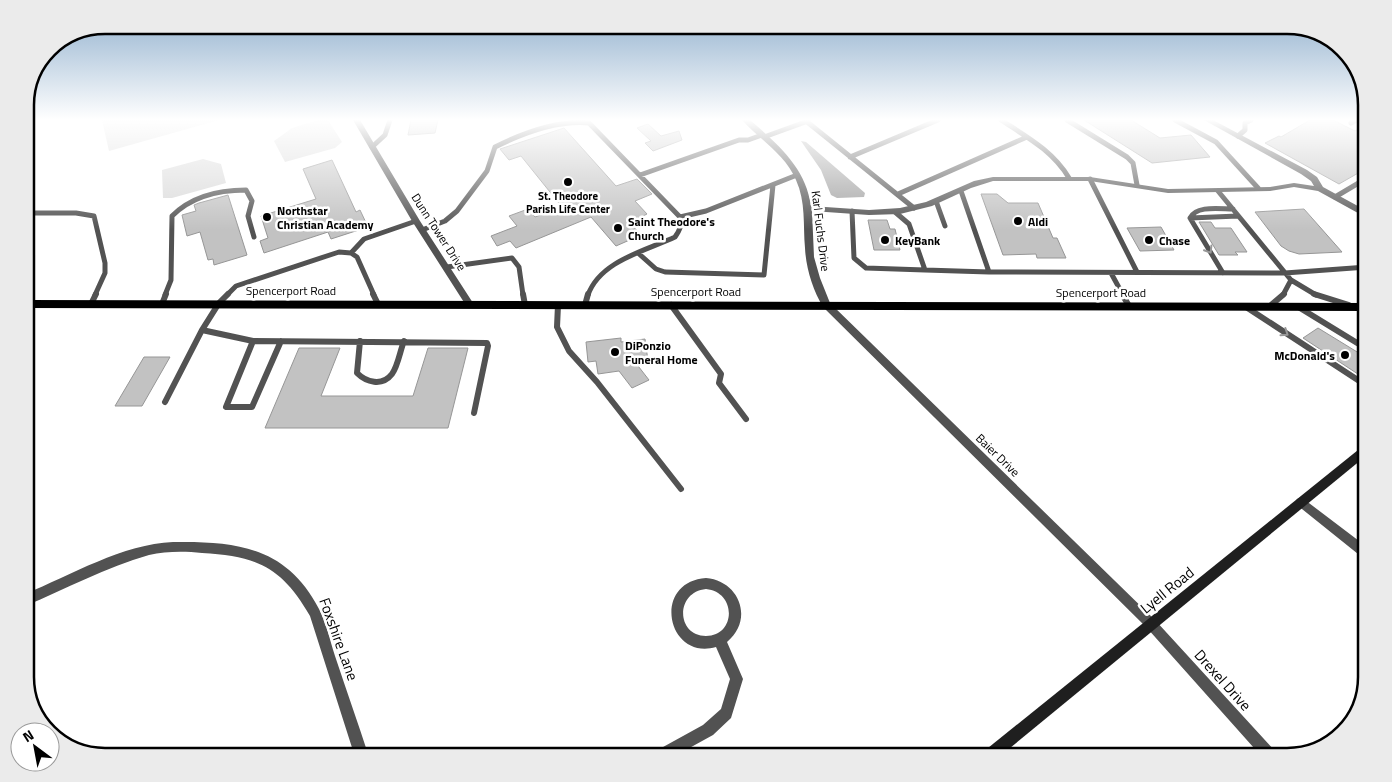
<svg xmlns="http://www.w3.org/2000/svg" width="1392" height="782" font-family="'Titillium Web',sans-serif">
  <rect width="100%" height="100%" fill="#fff"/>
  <path fill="#d9d9d9" d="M 102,120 L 219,120 L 109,151 Z
    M 318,120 L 328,120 L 342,142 L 335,148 L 285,162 L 274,141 L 292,128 Z
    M 203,159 L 221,164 L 226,183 L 172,198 L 163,198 L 162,170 Z"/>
  <path fill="#a0a0a0" d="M 801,141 L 806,142 L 865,193 L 864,197 L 837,198 L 831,195 L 821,170 Z"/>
  <path fill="#c2c2c2" stroke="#969696" d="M 411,120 L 438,120 L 435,133 L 408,135 Z
    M 1084,120 L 1131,120 L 1160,138 L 1191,135 L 1210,157 L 1152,163 Z
    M 1310,120 L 1333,120 L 1355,131 L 1367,124 L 1367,168 L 1339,184 L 1265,143 L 1279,136 L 1281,137 Z
    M 648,124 L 661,136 L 679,131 L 682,140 L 653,151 L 645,143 L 651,141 L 637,128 Z
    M 564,128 L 616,186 L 637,179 L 652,194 L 635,201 L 647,214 L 643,216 L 645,218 L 631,224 L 641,235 L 616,246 L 591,217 L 516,248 L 510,241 L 497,246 L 491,236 L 517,226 L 509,216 L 528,209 L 535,217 L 562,207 L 521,156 L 509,160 L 500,149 Z
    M 332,160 L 356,212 L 360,210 L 368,227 L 331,239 L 328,232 L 264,253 L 260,241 L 268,238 L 261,216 L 316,199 L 303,169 Z
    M 981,194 L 997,194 L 1008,203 L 1038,203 L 1053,238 L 1057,238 L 1066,258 L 1037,258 L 1036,254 L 1003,255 Z
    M 228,195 L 247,255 L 214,265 L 213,259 L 208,260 L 200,232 L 187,236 L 182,215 L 196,211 L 194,205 L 199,203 Z
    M 1304,209 L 1342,252 L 1299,254 L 1289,251 L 1281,246 L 1255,212 Z
    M 868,220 L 887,220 L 890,229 L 895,229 L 900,250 L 874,250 Z
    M 1199,222 L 1211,222 L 1215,228 L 1231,228 L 1247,252 L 1235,252 L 1238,255 L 1219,255 Z
    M 1161,227 L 1174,250 L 1140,251 L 1127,228 Z
    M 1318,328 L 1367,358 L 1367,380 L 1303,338 Z
    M 621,338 L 621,342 L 645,339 L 648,361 L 635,362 L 649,380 L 632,388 L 619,371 L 598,374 L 596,361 L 588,362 L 586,342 Z
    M 299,348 L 340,348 L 321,396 L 413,396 L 428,348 L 468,348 L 448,428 L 265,428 Z
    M 144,357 L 170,357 L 142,406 L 115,406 Z"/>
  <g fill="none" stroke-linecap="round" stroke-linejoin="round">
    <path stroke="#525252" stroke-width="5" d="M 1001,120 C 1027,137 1053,151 1069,178
      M 1067,120 L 1127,157 L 1133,163 L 1137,185
      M 1175,120 L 1216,142 L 1258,188
      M 806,121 L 914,208
      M 1351,123 L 1356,120
      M 1238,136 L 1245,130 L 1245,123 L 1251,120
      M 764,137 L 808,121
      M 372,147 L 385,135 L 390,120
      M 850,157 L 938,120
      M 640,175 L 739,140 L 748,140 L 762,135
      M 1090,179 L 1137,272
      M 961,191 L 989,272 L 1285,273 L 1367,267
      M 1218,191 L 1291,280 L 1316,295
      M 898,194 L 1027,137
      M 1335,197 L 1367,178
      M 936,201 L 945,226
      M 852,211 L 854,258 L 866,268 L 925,270 L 909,224 L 895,212
      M 25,213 L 76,213 L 94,216 L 105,263 L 105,273 L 95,295
      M 680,217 L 706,211 L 797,175
      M 1190,218 L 1238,216
      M 422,230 L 445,221 L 457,211 L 487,171 L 495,147 C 523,133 557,120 589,123 L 680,217 C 682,225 680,230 675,237 C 645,251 600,261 588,295
      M 351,253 L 364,239 L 416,221
      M 638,253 L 656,269 L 665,272 L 764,275 L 773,185
      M 447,267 L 512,258 L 519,267 L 523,295
      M 925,270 L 989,272
      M 1111,273 L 1123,295
      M 1223,273 L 1190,218 C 1196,205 1220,209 1233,209
      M 165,295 L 171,280 L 172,216 C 192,196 218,190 246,190 L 252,201 L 248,216 L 254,237
      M 227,295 L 236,286 L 339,252 L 351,253 L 357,257 L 374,295
      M 1283,295 L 1291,280"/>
    <path stroke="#525252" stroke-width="6" d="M 228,294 L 219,303 L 202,330 L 253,341 L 487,343 L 488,346 L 474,413
      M 373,294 L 378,304
      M 523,294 L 525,305
      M 1122,294 L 1129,306
      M 1314,294 L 1349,305
      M 91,304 L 96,294
      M 162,304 L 166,294
      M 558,305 L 557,327 L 569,351 L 597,382 L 681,489
      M 585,305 L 588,294
      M 671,305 L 721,374 L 719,383 L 746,419
      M 1270,306 L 1284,294
      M 1246,307 L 1367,386
      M 1300,308 L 1367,349
      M 253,341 L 226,407 L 252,407 L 281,341
      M 360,341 L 357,373 C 366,382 382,387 392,374 C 398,366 400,351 404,341
      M 165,402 L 202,330"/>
    <path fill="#525252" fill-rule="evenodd" d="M 353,120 L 360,120 L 420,221 L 473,303 L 475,305 L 473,307 L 467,307 L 412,221 Z
      M 742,120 L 750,120 C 778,144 806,168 811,206 L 869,210 L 900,208 L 926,202 L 974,181 L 993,177 L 1090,177 L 1168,189 L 1270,187 L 1294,183 L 1314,186 L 1311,181 L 1301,174 L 1204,120 L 1213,120 L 1307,170 L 1317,177 L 1323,187 L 1367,211 L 1367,218 L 1318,191 L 1294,187 L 1270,191 L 1168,193 L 1090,181 L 993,181 L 971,188 L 932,206 L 900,214 L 869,215 L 812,211 L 814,257 L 820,278 L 830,303 L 1155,620 L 1276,752 L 1278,757 L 1262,757 L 1147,628 L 823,307 C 813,290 806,269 805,248 C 803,225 806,202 796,180 C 785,154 760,140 742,120 Z
      M 1301,497 L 1367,547 L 1367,559 L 1363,558 L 1297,505 L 1295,502 L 1297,499 Z
      M 173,542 C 237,541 287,547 319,609 C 326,623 330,640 335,656 C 346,689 358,723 369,757 L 355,757 L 310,616 C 282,567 257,556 202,553 C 185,551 166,551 149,555 C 106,567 66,589 25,606 L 25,594 C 71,575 123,544 173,542 Z
      M 706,578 C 740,581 754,620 727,642 L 743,679 L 731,718 L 713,735 L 673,757 L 652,757 L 654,752 L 703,725 L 721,709 L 730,679 L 716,647 C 667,661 651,582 706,578 ZM 706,589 C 737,592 736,636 706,636 C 676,636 675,592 706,589 Z"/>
    <path fill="#1f1f1f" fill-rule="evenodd" d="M 1367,445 L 1367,455 L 999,757 L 981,757 L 983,752 L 1363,446 Z"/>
    <path fill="#000" fill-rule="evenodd" d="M 25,300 L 1367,303 L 1367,311 L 25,308 Z"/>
  </g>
  <defs><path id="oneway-chevron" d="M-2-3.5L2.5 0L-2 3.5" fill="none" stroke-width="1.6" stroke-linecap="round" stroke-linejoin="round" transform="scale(1.25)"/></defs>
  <g stroke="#979797">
    <use href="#oneway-chevron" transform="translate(1209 250) rotate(58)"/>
    <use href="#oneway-chevron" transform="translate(1285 333) rotate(34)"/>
  </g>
  <linearGradient id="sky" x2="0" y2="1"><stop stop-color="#8baccb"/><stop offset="0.52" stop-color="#fff"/><stop offset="1" stop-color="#fff" stop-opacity="0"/></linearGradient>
  <rect width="1392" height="230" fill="url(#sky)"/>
  <g fill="#000" stroke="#fff" stroke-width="2">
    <circle cx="568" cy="182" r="5"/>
    <circle cx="267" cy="217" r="5"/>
    <circle cx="1018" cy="221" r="5"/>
    <circle cx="618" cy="228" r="5"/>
    <circle cx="885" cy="240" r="5"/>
    <circle cx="1149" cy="240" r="5"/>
    <circle cx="615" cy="352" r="5"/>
    <circle cx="1345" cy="355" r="5"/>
  </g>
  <g text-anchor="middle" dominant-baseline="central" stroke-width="5" stroke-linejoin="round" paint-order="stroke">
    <g font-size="11" font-weight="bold" fill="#000" stroke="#fff">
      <text x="568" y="196">St. Theodore<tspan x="568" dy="13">Parish Life Center</tspan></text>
    </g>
    <g font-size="12" font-weight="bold" fill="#000" stroke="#fff" text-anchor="start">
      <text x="277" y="210">Northstar<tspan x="277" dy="14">Christian Academy</tspan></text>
      <text x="628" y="221">Saint Theodore's<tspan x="628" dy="14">Church</tspan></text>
      <text x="1028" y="221">Aldi</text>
      <text x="895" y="240">KeyBank</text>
      <text x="1159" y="240">Chase</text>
      <text x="625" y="345">DiPonzio<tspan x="625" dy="14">Funeral Home</tspan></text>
      <text x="1335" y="355" text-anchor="end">McDonald's</text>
    </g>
    <g font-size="12" fill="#000" stroke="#fff">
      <text transform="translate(821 231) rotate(83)">Karl Fuchs Drive</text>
      <text transform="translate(439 232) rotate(57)">Dunn Tower Drive</text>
      <text x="291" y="290">Spencerport Road</text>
      <text x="696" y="291">Spencerport Road</text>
      <text x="1101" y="292">Spencerport Road</text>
      <text transform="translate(998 455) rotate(44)">Baier Drive</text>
    </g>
    <g font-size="15" fill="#000" stroke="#fff">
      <text transform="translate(1167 590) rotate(-39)">Lyell Road</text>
      <text transform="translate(339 639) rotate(70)">Foxshire Lane</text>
      <text transform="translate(1223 680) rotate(48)">Drexel Drive</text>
    </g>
  </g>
  <path d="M0 0H1392V782H0ZM105 34H1287A71 71 0 0 1 1358 105V677A71 71 0 0 1 1287 748H105A71 71 0 0 1 34 677V105A71 71 0 0 1 105 34Z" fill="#ebebeb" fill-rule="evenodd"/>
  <path fill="none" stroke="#000" stroke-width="2.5" d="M105 34H1287A71 71 0 0 1 1358 105V677A71 71 0 0 1 1287 748H105A71 71 0 0 1 34 677V105A71 71 0 0 1 105 34Z"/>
  <g transform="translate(35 747) rotate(328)"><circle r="24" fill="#ffffff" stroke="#999999"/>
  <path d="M0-4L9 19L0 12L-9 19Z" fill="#000000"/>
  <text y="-8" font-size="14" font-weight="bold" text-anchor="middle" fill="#000000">N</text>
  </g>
</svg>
